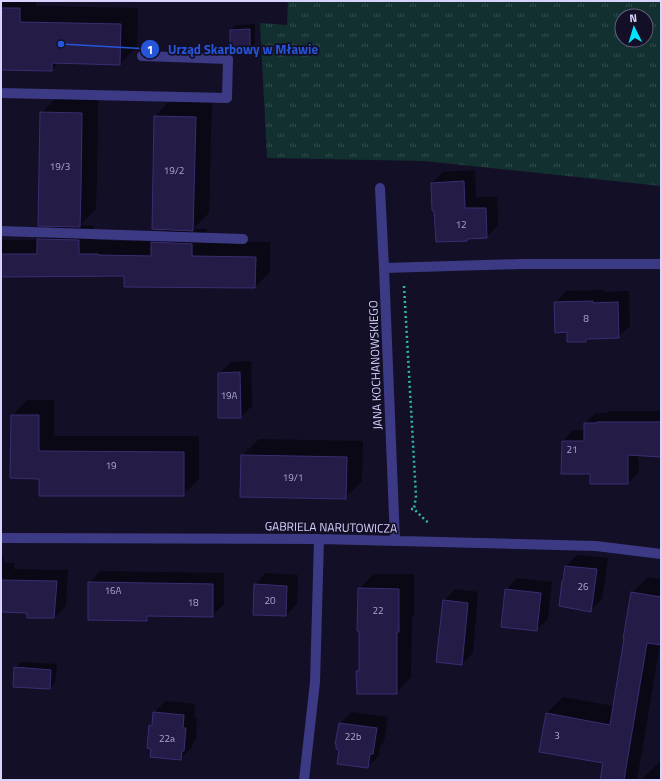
<svg xmlns="http://www.w3.org/2000/svg" width="662" height="781" font-family="'Titillium Web',sans-serif">
  <defs>
    <pattern id="grass-tufts" width="24" height="20" patternUnits="userSpaceOnUse"><rect width="24" height="20" fill="#12302f"/><path d="M3 7l-1-3M5 7V3M7 7l1-3M15 17l-1-3M17 17v-4M19 17l1-3" fill="none" stroke="#344d4e"/></pattern>
  </defs>
  <rect width="100%" height="100%" fill="#130f26"/>
  <path fill="url(#grass-tufts)" fill-rule="evenodd" d="M 288,1 L 661,1 L 661,186 L 424,161 L 267,158 L 260,23 L 287,25 ZM 622,16 L 646,16 L 646,40 L 622,40 Z"/>
  <path fill="#0007" d="M 1,1 L 36,1 L 36,6 L 138,8 L 137,47 L 120,64 L 59,62 L 52,70 L 1,69 Z
    M 255,24 L 255,43 L 250,48 L 231,30 L 236,25 Z
    M 58,96 L 98,97 L 97,173 L 96,209 L 80,225 L 93,226 L 93,240 L 112,240 L 112,241 L 154,241 L 166,229 L 153,228 L 155,116 L 171,99 L 212,100 L 209,213 L 193,229 L 207,229 L 206,242 L 270,242 L 270,272 L 255,287 L 125,286 L 125,275 L 1,276 L 1,243 L 4,240 L 38,240 L 52,225 L 41,113 Z
    M 475,170 L 476,197 L 497,197 L 498,225 L 487,237 L 468,238 L 466,240 L 432,183 L 443,172 Z
    M 604,290 L 604,292 L 629,291 L 630,326 L 618,337 L 588,338 L 586,341 L 568,331 L 555,303 L 566,291 Z
    M 251,361 L 252,406 L 241,417 L 219,373 L 231,362 Z
    M 27,400 L 54,400 L 54,436 L 199,436 L 199,479 L 183,495 L 40,478 L 12,416 Z
    M 608,411 L 661,411 L 661,456 L 638,455 L 639,472 L 628,483 L 591,483 L 591,473 L 562,473 L 563,441 L 573,430 L 585,430 L 585,423 L 596,413 L 607,413 Z
    M 259,439 L 363,441 L 362,481 L 345,498 L 242,456 Z
    M 577,555 L 608,558 L 605,579 L 602,599 L 590,611 L 564,580 L 566,566 Z
    M 1,557 L 4,557 L 4,563 L 14,563 L 14,569 L 68,570 L 66,606 L 54,617 L 28,612 L 1,611 Z
    M 100,571 L 224,573 L 224,604 L 212,616 L 151,615 L 146,620 L 89,583 Z
    M 266,573 L 298,575 L 297,604 L 286,615 L 255,585 Z
    M 374,574 L 414,574 L 414,615 L 412,617 L 411,677 L 396,693 L 358,671 L 360,669 L 359,589 Z
    M 648,577 L 661,579 L 661,644 L 660,644 L 637,780 L 601,780 L 604,762 L 547,713 L 563,697 L 614,706 L 632,593 Z
    M 517,578 L 552,582 L 548,619 L 536,630 L 506,590 Z
    M 455,589 L 478,592 L 473,653 L 462,664 L 444,601 Z
    M 21,662 L 57,664 L 55,683 L 50,688 L 15,668 Z
    M 165,701 L 195,704 L 194,717 L 197,717 L 196,739 L 193,742 L 192,747 L 180,759 L 152,748 L 150,726 L 153,723 L 154,713 Z
    M 352,712 L 388,717 L 384,742 L 380,746 L 379,756 L 367,767 L 340,723 Z
    M 661,761 L 661,780 L 642,780 L 647,774 Z"/>
  <path fill="#241b47" stroke="#3b2d73" d="M 1,8 L 20,8 L 20,22 L 121,24 L 120,65 L 52,63 L 52,71 L 1,70 Z
    M 250,29 L 250,49 L 230,49 L 230,30 Z
    M 40,112 L 82,113 L 81,190 L 80,227 L 38,226 Z
    M 154,116 L 196,117 L 193,231 L 152,229 Z
    M 464,181 L 465,208 L 486,208 L 487,238 L 467,239 L 467,241 L 436,242 L 434,211 L 432,210 L 431,183 Z
    M 37,239 L 79,240 L 79,254 L 98,254 L 98,255 L 151,256 L 151,242 L 192,244 L 192,256 L 256,257 L 255,288 L 124,287 L 124,276 L 1,277 L 1,254 L 37,254 Z
    M 593,301 L 593,303 L 618,302 L 619,338 L 586,339 L 586,342 L 567,342 L 567,332 L 555,333 L 554,302 Z
    M 240,372 L 241,418 L 218,418 L 218,373 Z
    M 11,415 L 39,415 L 39,451 L 184,452 L 184,496 L 39,496 L 39,479 L 10,478 Z
    M 597,422 L 661,422 L 661,457 L 628,455 L 628,484 L 590,484 L 590,474 L 561,474 L 562,441 L 584,441 L 584,423 L 597,423 Z
    M 241,455 L 347,457 L 346,499 L 240,497 Z
    M 565,566 L 597,569 L 594,591 L 591,612 L 559,606 L 562,581 L 563,581 Z
    M 1,580 L 57,581 L 54,618 L 27,618 L 27,613 L 1,612 Z
    M 88,582 L 213,584 L 213,617 L 147,616 L 147,621 L 88,620 Z
    M 254,584 L 287,586 L 286,616 L 253,615 Z
    M 358,588 L 399,589 L 399,632 L 397,632 L 397,694 L 357,694 L 356,671 L 359,671 L 359,631 L 357,631 Z
    M 505,589 L 541,593 L 537,631 L 501,627 Z
    M 631,592 L 661,597 L 661,645 L 647,643 L 624,780 L 600,780 L 603,763 L 539,752 L 546,713 L 610,725 L 624,639 L 623,639 Z
    M 443,600 L 468,603 L 462,665 L 436,662 Z
    M 14,667 L 51,670 L 50,689 L 13,687 Z
    M 153,712 L 184,715 L 183,728 L 186,728 L 184,751 L 182,751 L 181,760 L 150,757 L 151,749 L 147,748 L 149,725 L 152,726 Z
    M 339,723 L 377,728 L 373,754 L 370,754 L 368,768 L 337,764 L 339,750 L 336,749 L 336,744 L 335,744 Z"/>
  <g fill="none" stroke-linecap="round" stroke-linejoin="round">
    <path stroke="#2fb8b0" stroke-width="2.5" stroke-dasharray="2 3" stroke-linecap="butt" d="M 404,286 L 416,496 L 414,509
      M 411,509 L 414,509 L 426,521 L 430,523"/>
    <path stroke="#3d3a85" stroke-width="10" d="M 1,93 L 227,98 L 228,59 L 142,56
      M 380,188 L 384,268 L 395,541
      M 1,231 L 243,239
      M 384,268 L 521,264 L 661,264
      M 1,538 L 319,539 L 596,546 L 661,554
      M 304,780 L 315,682 L 319,539"/>
  </g>
  <g text-anchor="middle" dominant-baseline="central" stroke-width="3.5" stroke-linejoin="round" paint-order="stroke">
    <g font-size="10" fill="#aca6d1">
      <text x="60" y="166">19/3</text>
      <text x="174" y="170">19/2</text>
      <text x="461" y="224">12</text>
      <text x="586" y="318">8</text>
      <text x="229" y="395">19A</text>
      <text x="572" y="449">21</text>
      <text x="111" y="465">19</text>
      <text x="293" y="477">19/1</text>
      <text x="583" y="586">26</text>
      <text x="113" y="590">16A</text>
      <text x="270" y="600">20</text>
      <text x="193" y="602">18</text>
      <text x="378" y="610">22</text>
      <text x="557" y="735">3</text>
      <text x="353" y="736">22b</text>
      <text x="167" y="738">22a</text>
    </g>
    <g font-size="12" fill="#d9d4ff" stroke="#130f26">
      <text transform="translate(375 365) rotate(-92)">JANA KOCHANOWSKIEGO</text>
      <text transform="translate(331 527) rotate(1)">GABRIELA NARUTOWICZA</text>
    </g>
  </g>
  <path fill="none" stroke="#2655da" stroke-width="1.5" d="M61 44L150 49"/>
  <g fill="#2655da" stroke="#130f26" stroke-width="1.5">
    <circle cx="61" cy="44" r="4"/>
    <circle cx="150" cy="49" r="10"/>
  </g>
  <g font-size="12" text-anchor="middle" font-weight="bold" fill="#fff">
    <text x="150" y="54">1</text>
  </g>
  <g font-size="13" text-anchor="middle" font-weight="bold" fill="#2655da" stroke="#130f26" stroke-width="3.5" stroke-linejoin="round" paint-order="stroke">
    <text x="243" y="54">Urząd Skarbowy w Mławie</text>
  </g>
  <rect width="662" height="781" fill="none" stroke="#d9d4ff" stroke-width="4"/>
  <g transform="translate(634 28) rotate(355)"><circle r="19" fill="#130f26" stroke="#625e7d"/>
  <path d="M0-3L7 15L0 10L-7 15Z" fill="#00e5ff"/>
  <text y="-6" font-size="11" font-weight="bold" text-anchor="middle" fill="#d9d4ff">N</text>
  </g>
</svg>
